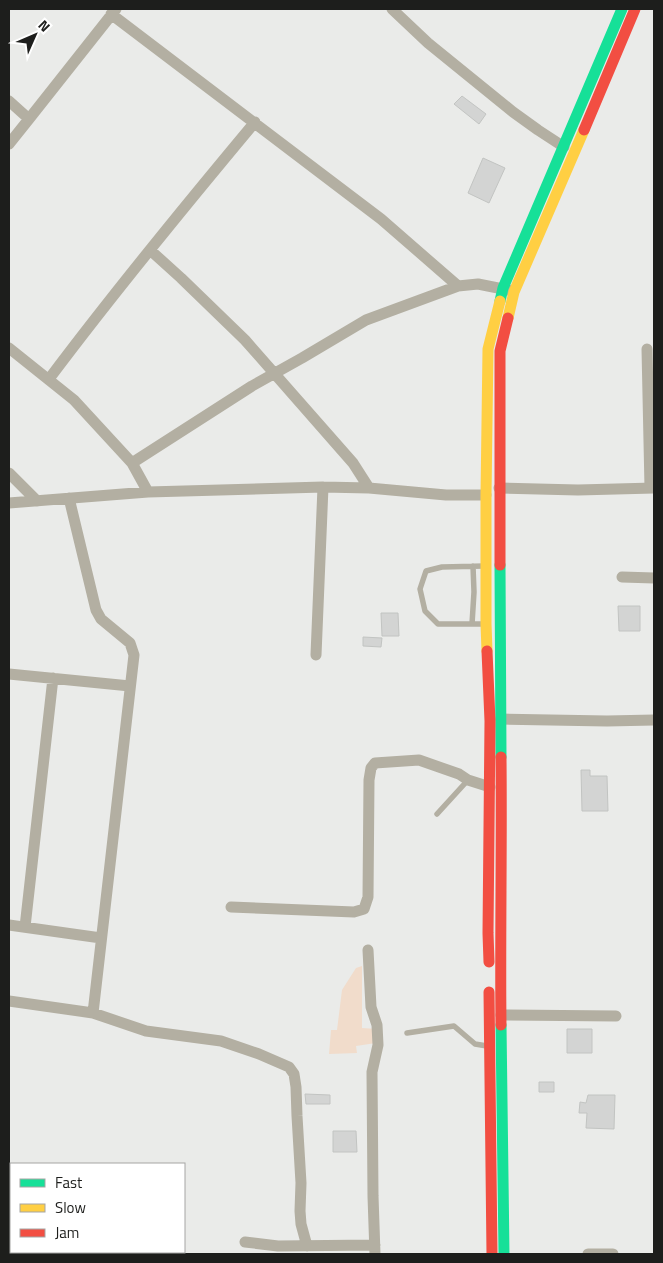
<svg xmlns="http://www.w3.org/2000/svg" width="663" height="1263" font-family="'Titillium Web',sans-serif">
  <rect width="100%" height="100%" fill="#eaebe9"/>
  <path fill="#f1dccb" d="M 362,966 L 362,1028 L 377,1029 L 376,1043 L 356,1046 L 357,1053 L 329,1054 L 331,1030 L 337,1030 L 342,990 L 356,968 Z"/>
  <path fill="#d3d4d3" stroke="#c2c4c2" d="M 462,96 L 486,114 L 479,124 L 454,104 Z
    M 483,158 L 505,168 L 489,203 L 468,193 Z
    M 618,606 L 640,606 L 640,631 L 619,631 Z
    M 381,613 L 398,613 L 399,636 L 382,636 Z
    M 363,637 L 382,638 L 381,647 L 363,646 Z
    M 581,770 L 590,770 L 590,776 L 607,776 L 608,811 L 582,811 Z
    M 567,1029 L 592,1029 L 592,1053 L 567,1053 Z
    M 539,1082 L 554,1082 L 554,1092 L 539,1092 Z
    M 305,1094 L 330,1095 L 330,1104 L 306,1104 Z
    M 588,1095 L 615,1095 L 614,1129 L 586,1128 L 587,1113 L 579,1113 L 580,1102 L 586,1103 Z
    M 333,1131 L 356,1131 L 357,1152 L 333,1152 Z"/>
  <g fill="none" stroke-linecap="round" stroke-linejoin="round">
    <path stroke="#b3afa2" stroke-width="5.5" d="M 484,566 L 442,567 L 426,571 L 420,589 L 425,611 L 438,624 L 486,624
      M 472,624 L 474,592 L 473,566
      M 437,814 L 468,780
      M 407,1033 L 454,1026 L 475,1044 L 487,1046"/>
    <path stroke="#b3afa2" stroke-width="11" d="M 392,9 L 428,43 L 513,112 L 538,130 L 564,147
      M 111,14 L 381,219 L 458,286
      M 9,101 L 29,119
      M 9,144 L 29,119 L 116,9
      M 150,250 L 181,278 L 245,340 L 353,463 L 369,488
      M 9,348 L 74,400 L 132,463 L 148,492
      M 647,349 L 650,488
      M 49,379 C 115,291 184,207 255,122
      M 132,463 L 252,386 L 302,358 L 366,320 L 458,286 L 478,284 L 508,290
      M 9,473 L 37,501
      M 499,488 L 578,490 L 654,488
      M 69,498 L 96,610 L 101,619 L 130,643 L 134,655 L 93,1013
      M 9,503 L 148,492 L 323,487 L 369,488 L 446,495 L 486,495
      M 622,577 L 654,578
      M 316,655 L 323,487
      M 9,674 L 130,686
      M 501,719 L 607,721 L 654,720
      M 231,907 L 354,912 L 364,909 L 368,897 L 369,780 L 371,768 L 375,763 L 419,760 L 459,774 L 468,780 L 490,787
      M 9,925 L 101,938
      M 25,927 L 53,678
      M 368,950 L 371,1007 L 377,1025 L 378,1045 L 372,1072 L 373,1196 L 375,1254
      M 9,1001 L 93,1013 L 146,1031 L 221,1041 L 259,1054 L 289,1067 L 294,1074 L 296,1087 L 297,1116 L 301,1183 L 300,1211 L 301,1224 L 307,1246
      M 501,1015 L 616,1016
      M 245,1242 L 278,1246 L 375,1245
      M 588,1254 L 613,1254"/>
    <path stroke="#16e098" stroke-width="11" d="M 500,301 L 503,288 L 622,9
      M 500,565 L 501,757
      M 501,1025 L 504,1254"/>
    <path stroke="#ffcf43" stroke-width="11" d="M 508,318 L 514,292 L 584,130
      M 487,651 L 486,624 L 486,495 L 488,349 L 500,301"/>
    <path stroke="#f24e42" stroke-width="11" d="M 584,130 L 635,9
      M 500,565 L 500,351 L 508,318
      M 487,651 L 490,721 L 488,933 L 489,962
      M 489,992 L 492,1254
      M 501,1025 C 500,936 502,846 501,757"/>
  </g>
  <rect width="663" height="1263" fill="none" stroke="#1d1e1c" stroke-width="20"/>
  <rect x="10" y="1163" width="175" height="90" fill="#ffffff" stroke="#a5a5a4"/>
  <rect x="20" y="1179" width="25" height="8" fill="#16e098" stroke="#a5a5a4"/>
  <text x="55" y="1188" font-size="15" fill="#1d1e1c">Fast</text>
  <rect x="20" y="1204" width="25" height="8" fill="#ffcf43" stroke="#a5a5a4"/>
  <text x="55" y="1213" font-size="15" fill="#1d1e1c">Slow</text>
  <rect x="20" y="1229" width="25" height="8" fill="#f24e42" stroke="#a5a5a4"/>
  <text x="55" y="1238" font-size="15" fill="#1d1e1c">Jam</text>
  <g transform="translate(35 35) rotate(45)" stroke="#ffffff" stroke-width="4" paint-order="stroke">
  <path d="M0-4L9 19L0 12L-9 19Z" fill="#1d1e1c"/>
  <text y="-8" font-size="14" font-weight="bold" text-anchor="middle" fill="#1d1e1c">N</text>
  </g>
</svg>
